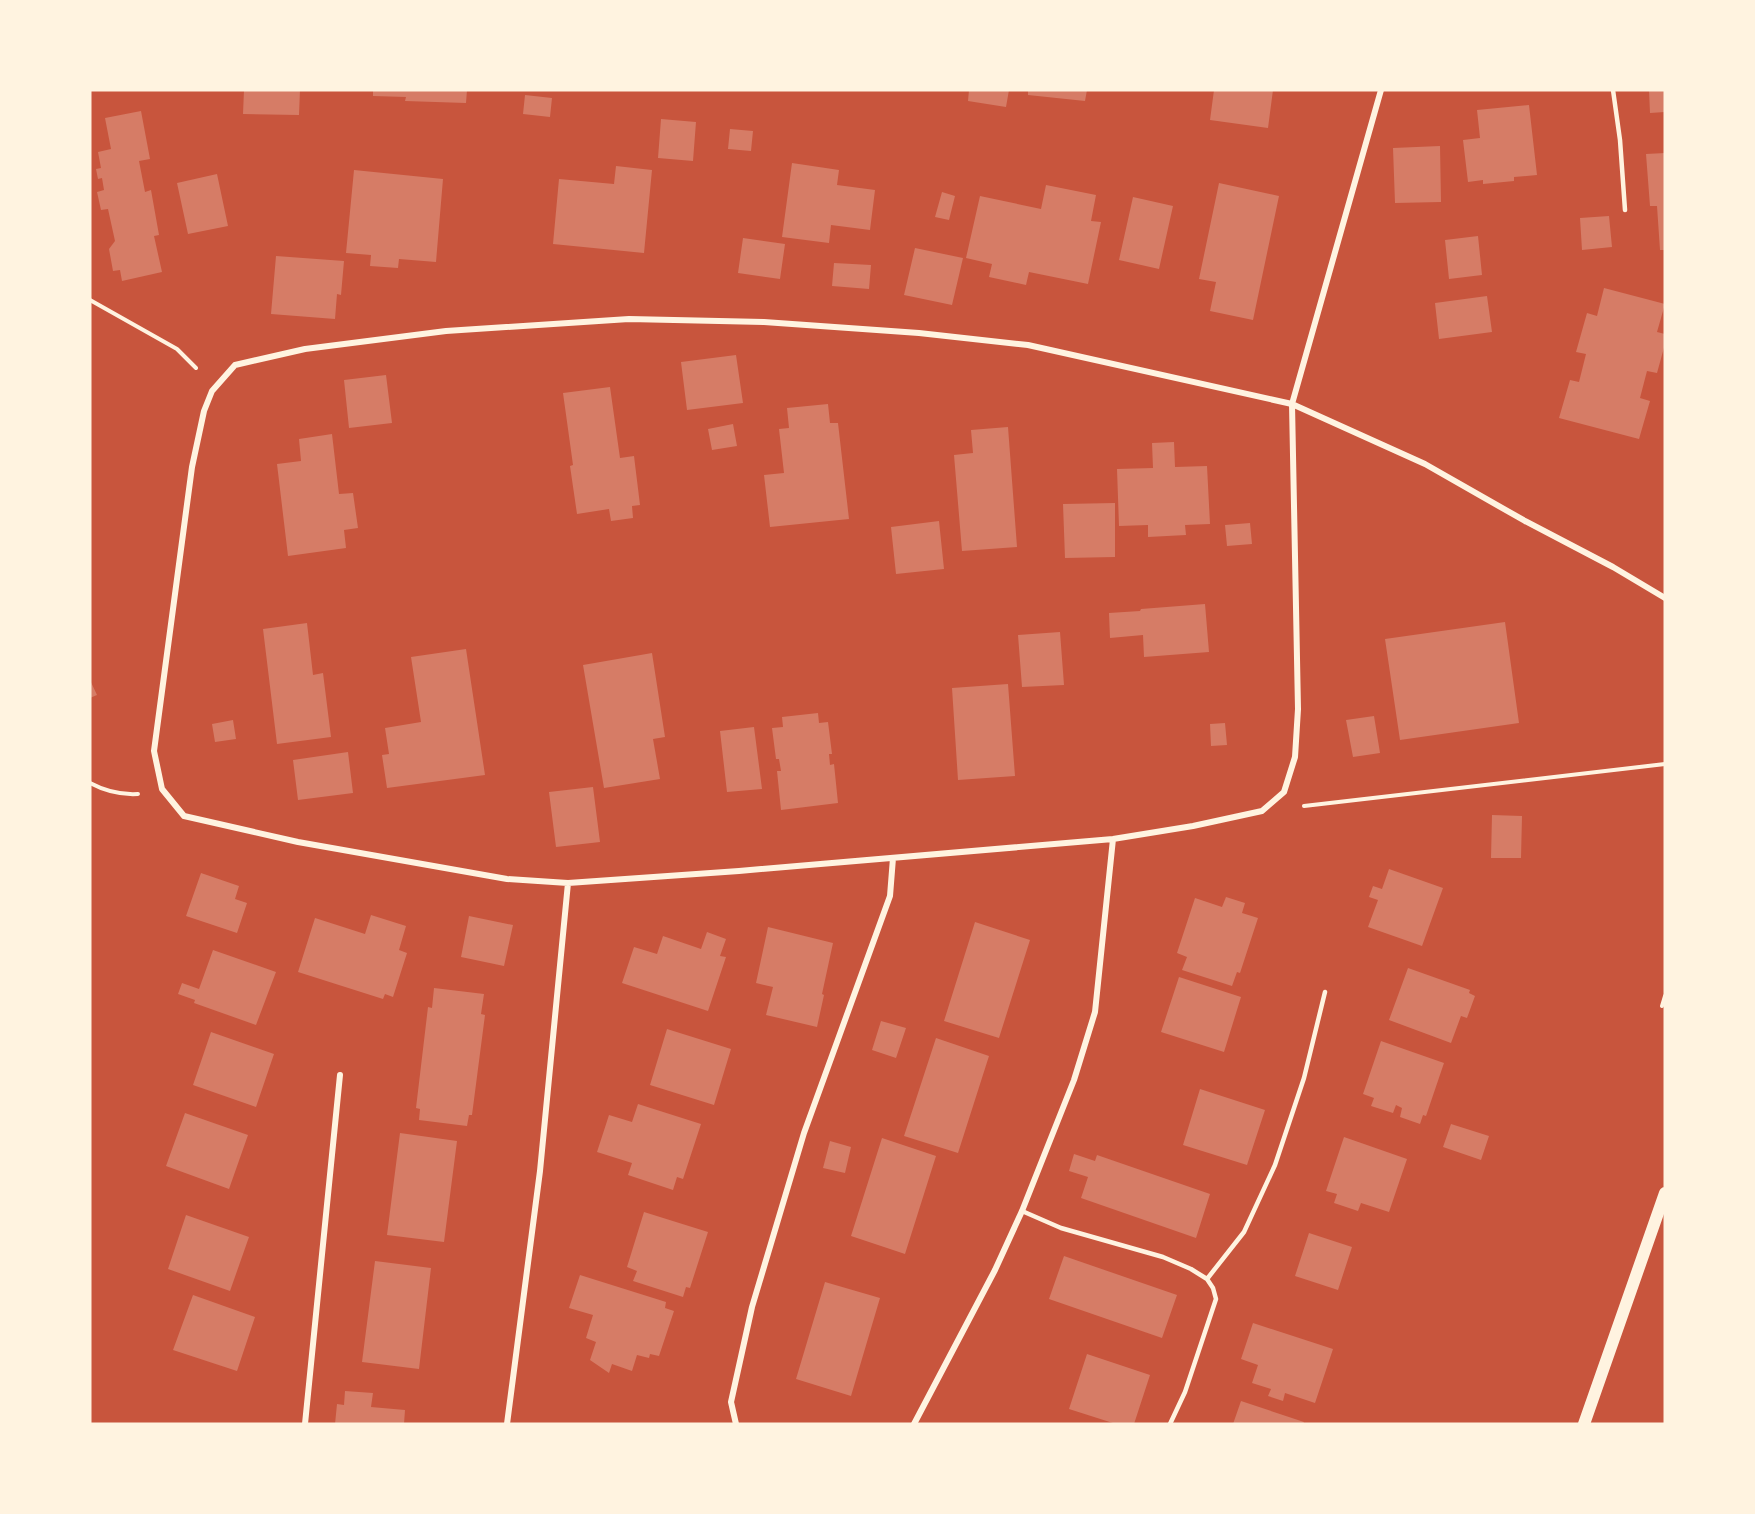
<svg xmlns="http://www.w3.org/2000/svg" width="1755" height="1514" font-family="'Open Sans',sans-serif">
  <rect width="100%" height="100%" fill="#c8553d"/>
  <path fill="#d67c66" d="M 244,90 L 300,90 L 299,115 L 243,114 Z
    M 373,90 L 467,90 L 466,103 L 405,101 L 406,97 L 373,96 Z
    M 969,90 L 1009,90 L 1006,107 L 968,101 Z
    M 1028,90 L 1087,90 L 1085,101 L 1028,95 Z
    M 1214,90 L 1273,90 L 1268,128 L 1210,120 Z
    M 1649,90 L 1665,90 L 1665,112 L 1650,113 Z
    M 525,95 L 552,98 L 550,117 L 523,114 Z
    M 1529,105 L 1537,175 L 1514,177 L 1514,181 L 1483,184 L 1483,180 L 1468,182 L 1463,140 L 1480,138 L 1477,110 Z
    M 141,111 L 150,159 L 139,161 L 145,192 L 151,190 L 159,235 L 154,236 L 162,272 L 122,281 L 120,270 L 113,271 L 109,249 L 115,241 L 108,209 L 101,210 L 97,192 L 104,190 L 102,178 L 98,179 L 96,169 L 101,168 L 98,152 L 111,149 L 105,118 Z
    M 661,119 L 696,122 L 693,161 L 658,158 Z
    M 730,129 L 753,131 L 751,151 L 728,149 Z
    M 1440,146 L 1441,202 L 1395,203 L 1393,148 Z
    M 1665,153 L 1665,250 L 1660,250 L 1657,206 L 1650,206 L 1646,154 Z
    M 792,163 L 839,170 L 837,185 L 875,190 L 870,230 L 831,225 L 829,243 L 782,237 Z
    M 616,166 L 652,170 L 644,253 L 553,244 L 559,179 L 614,184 Z
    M 354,170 L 443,179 L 436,262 L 399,259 L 398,268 L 370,266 L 371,255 L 346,253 Z
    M 217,174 L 228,226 L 188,234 L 177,183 Z
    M 1219,183 L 1279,196 L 1253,320 L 1210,311 L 1216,282 L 1199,279 Z
    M 1046,185 L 1096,195 L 1091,221 L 1101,222 L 1088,284 L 1029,272 L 1026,285 L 989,277 L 992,264 L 966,258 L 980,196 L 1041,209 Z
    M 942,192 L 955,196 L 949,220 L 935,217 Z
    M 1133,197 L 1173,206 L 1159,269 L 1119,260 Z
    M 1609,216 L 1612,247 L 1582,250 L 1580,218 Z
    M 1478,236 L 1482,275 L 1449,279 L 1445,240 Z
    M 743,238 L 785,244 L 780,279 L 738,273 Z
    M 915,248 L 963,258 L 952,305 L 904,295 Z
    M 276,256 L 344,261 L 341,295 L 337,294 L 335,319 L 271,314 Z
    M 834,263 L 871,265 L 869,289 L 832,286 Z
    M 1604,288 L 1665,304 L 1657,332 L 1665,334 L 1665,344 L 1657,373 L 1647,371 L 1640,398 L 1650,401 L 1639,439 L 1559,418 L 1570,380 L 1579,382 L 1586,354 L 1576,352 L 1587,313 L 1597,316 Z
    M 1487,296 L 1492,332 L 1439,339 L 1435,303 Z
    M 736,355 L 743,403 L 687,410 L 681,362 Z
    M 386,375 L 392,423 L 349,428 L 344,380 Z
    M 610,387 L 620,458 L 634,456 L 640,505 L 632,506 L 633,518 L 611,521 L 609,509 L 577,514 L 570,466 L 573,465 L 563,393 Z
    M 828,404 L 830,423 L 838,423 L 849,519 L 770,527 L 764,475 L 784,473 L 779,429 L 789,428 L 787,408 Z
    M 733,424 L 737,446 L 712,450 L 708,429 Z
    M 1008,427 L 1017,547 L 962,551 L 954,455 L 973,453 L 971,430 Z
    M 332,434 L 339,494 L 353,493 L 358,528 L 344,530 L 346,548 L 288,556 L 277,464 L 301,461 L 299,439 Z
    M 1174,442 L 1175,467 L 1207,466 L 1210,524 L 1185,525 L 1186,535 L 1148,537 L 1148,525 L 1119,526 L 1117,469 L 1153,468 L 1152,443 Z
    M 1115,503 L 1115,557 L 1065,558 L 1063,504 Z
    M 939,521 L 944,569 L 896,574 L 891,527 Z
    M 1250,523 L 1252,544 L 1227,546 L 1225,525 Z
    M 1205,604 L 1209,652 L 1144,657 L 1143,635 L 1110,638 L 1109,613 L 1140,611 L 1141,609 Z
    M 1505,622 L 1519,723 L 1400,740 L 1385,639 Z
    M 307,623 L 313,675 L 323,673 L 331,737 L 277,744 L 263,629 Z
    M 1060,632 L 1064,685 L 1022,687 L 1018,635 Z
    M 466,649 L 485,775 L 387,788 L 382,755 L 389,754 L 385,728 L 421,722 L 411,657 Z
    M 652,653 L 665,737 L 653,739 L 660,779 L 604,788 L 583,665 Z
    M 90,680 L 97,695 L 90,698 Z
    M 1008,684 L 1015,776 L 958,780 L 952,688 Z
    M 818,713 L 819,723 L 828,722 L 832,754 L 829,754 L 830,765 L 834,764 L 838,803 L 781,810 L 777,771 L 781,771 L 779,759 L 776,759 L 772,728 L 783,727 L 782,717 Z
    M 1374,716 L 1380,753 L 1353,757 L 1346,720 Z
    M 233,720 L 236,739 L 215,742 L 212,724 Z
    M 1225,723 L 1227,745 L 1211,746 L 1210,724 Z
    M 754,727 L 762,789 L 727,792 L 720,731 Z
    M 348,752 L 353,793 L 298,800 L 293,760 Z
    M 593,787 L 600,842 L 556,847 L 549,792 Z
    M 1492,815 L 1522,816 L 1521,858 L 1491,858 Z
    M 1389,869 L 1443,888 L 1422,946 L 1368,927 L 1378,900 L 1369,897 L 1373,886 L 1382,889 Z
    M 201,873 L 239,886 L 235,899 L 247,903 L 237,933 L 186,916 Z
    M 1226,897 L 1245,903 L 1242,913 L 1258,918 L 1240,973 L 1237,972 L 1232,986 L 1182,970 L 1187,957 L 1177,953 L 1195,898 L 1222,907 Z
    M 371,915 L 406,926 L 399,950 L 407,953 L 393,997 L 385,994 L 383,999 L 298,972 L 315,918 L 365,934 Z
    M 469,916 L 513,925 L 504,966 L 461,957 Z
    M 975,922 L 1030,940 L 999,1038 L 944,1021 Z
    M 768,927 L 833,943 L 822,994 L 824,995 L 817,1027 L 766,1015 L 773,987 L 756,983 Z
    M 707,932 L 726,939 L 720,956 L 726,957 L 708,1011 L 622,983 L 634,947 L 657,954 L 663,936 L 701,949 Z
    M 213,950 L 276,972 L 256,1025 L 194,1003 L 195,1000 L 178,994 L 182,983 L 199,989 Z
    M 1408,968 L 1470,990 L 1469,993 L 1475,996 L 1467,1018 L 1461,1016 L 1451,1043 L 1389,1020 Z
    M 1179,977 L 1241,997 L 1224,1052 L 1161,1032 Z
    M 434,988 L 484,994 L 481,1014 L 485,1015 L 472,1115 L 469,1115 L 467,1126 L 419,1120 L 420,1109 L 416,1108 L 428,1007 L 432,1008 Z
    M 881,1021 L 906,1028 L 896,1058 L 872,1050 Z
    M 667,1029 L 731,1049 L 714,1105 L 650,1085 Z
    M 211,1032 L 274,1054 L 256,1107 L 193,1085 Z
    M 936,1038 L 989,1056 L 958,1153 L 904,1136 Z
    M 1381,1041 L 1444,1063 L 1426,1116 L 1423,1115 L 1420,1124 L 1400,1117 L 1402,1108 L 1396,1105 L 1393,1113 L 1371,1106 L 1374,1098 L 1363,1094 Z
    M 1200,1089 L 1265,1110 L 1247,1165 L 1183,1145 Z
    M 638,1104 L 701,1124 L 683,1179 L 677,1177 L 673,1190 L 628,1175 L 632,1163 L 597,1152 L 609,1115 L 632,1122 Z
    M 185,1113 L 248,1135 L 229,1189 L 166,1166 Z
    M 1451,1124 L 1489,1136 L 1481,1160 L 1443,1147 Z
    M 400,1133 L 457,1141 L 444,1242 L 387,1235 Z
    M 1344,1137 L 1407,1159 L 1389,1212 L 1361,1203 L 1358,1211 L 1334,1203 L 1337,1194 L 1326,1191 Z
    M 882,1138 L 936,1156 L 905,1254 L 851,1236 Z
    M 830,1141 L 851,1147 L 845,1173 L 823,1168 Z
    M 1074,1154 L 1095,1161 L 1097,1155 L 1210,1194 L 1196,1238 L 1081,1198 L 1088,1177 L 1069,1171 Z
    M 644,1212 L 708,1232 L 690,1288 L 686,1287 L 683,1297 L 633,1281 L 637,1271 L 627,1267 Z
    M 186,1215 L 249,1237 L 230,1291 L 168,1269 Z
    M 1309,1233 L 1352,1247 L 1338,1290 L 1295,1276 Z
    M 1064,1256 L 1177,1295 L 1162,1338 L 1049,1299 Z
    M 375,1261 L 431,1268 L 419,1369 L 362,1362 Z
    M 580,1275 L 666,1302 L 665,1308 L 674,1311 L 659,1356 L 650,1354 L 649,1358 L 637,1355 L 632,1371 L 612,1364 L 609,1373 L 590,1360 L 596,1342 L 586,1338 L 593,1315 L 569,1308 Z
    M 825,1282 L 880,1298 L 851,1396 L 796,1379 Z
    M 193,1295 L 255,1317 L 237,1371 L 173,1350 Z
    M 1253,1323 L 1333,1349 L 1315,1403 L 1285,1393 L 1283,1401 L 1268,1396 L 1271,1389 L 1252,1383 L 1258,1365 L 1241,1359 Z
    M 1087,1354 L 1150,1375 L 1134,1424 L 1116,1424 L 1069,1409 Z
    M 345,1391 L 373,1393 L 371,1407 L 405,1410 L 404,1424 L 335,1424 L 337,1404 L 344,1405 Z
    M 1241,1401 L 1304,1422 L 1303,1424 L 1233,1424 Z"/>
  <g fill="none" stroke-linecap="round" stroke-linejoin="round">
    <path stroke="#fff3e0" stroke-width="4" d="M 90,300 L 177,349 L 196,368
      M 90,783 C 105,791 121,795 138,794
      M 1304,806 L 1665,764
      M 1662,1006 L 1665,996"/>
    <path stroke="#fff3e0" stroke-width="4.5" d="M 1613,90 L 1620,140 L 1625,210
      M 1022,1211 L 1061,1228 L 1163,1257 L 1191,1269 L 1207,1279 L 1213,1288 L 1216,1299 L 1185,1392 L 1170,1424
      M 1207,1279 L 1244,1232 L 1275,1165 L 1304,1078 L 1325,992"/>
    <path stroke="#fff3e0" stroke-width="6" d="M 1381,90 L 1292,404 L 1298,709 L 1295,757 L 1284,792 L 1262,811 L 1193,826 L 1113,839 L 739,871 L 568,883 L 507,879 L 298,842 L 184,816 L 162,789 L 154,751 L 192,467 L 204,411 L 212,391 L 235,365 L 305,349 L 446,331 L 629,319 L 764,322 L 919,333 L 1028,345 L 1292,404 L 1425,464 L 1525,521 L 1613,567 L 1665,598
      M 305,1424 L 340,1075
      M 507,1424 L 540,1171 L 568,883
      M 736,1424 L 731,1402 L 752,1307 L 804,1133 L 890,896 L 893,858
      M 914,1424 L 995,1270 L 1022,1211 L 1074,1080 L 1095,1012 L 1113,839"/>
    <path stroke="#fff3e0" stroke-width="12" d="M 1584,1424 L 1665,1193"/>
  </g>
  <rect width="1755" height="1514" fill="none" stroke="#fff3e0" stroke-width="183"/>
</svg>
